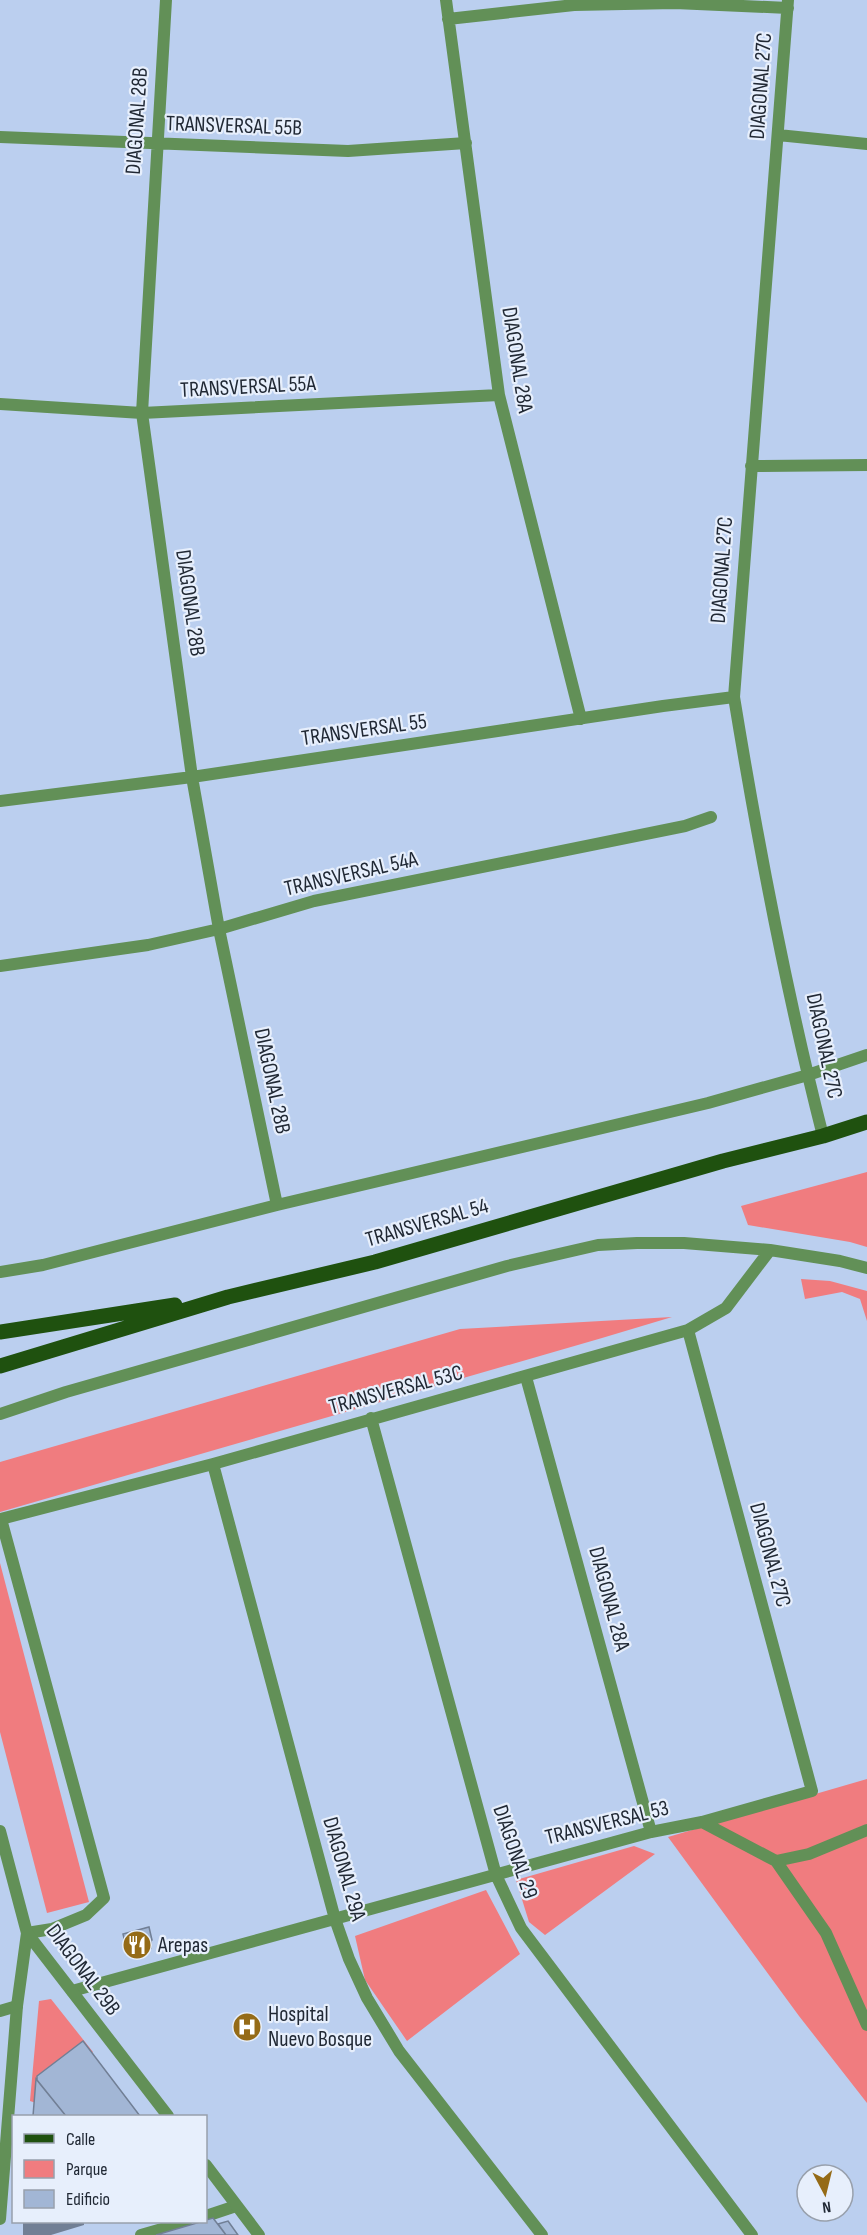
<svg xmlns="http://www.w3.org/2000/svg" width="867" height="2235" font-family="'Sofia Sans Condensed',sans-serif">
  <rect width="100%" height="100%" fill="#bbcfef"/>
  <path fill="#f07c7f" d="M 867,1172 L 867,1247 L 850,1242 L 748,1225 L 741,1206 Z
    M 801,1279 L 830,1281 L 867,1291 L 867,1321 L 860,1299 L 842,1292 L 805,1299 Z
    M 672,1317 L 602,1338 L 0,1512 L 0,1462 L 460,1329 Z
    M 0,1563 L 89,1902 L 47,1913 L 0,1732 Z
    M 867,1779 L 867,2103 L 799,2016 L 668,1837 Z
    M 634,1846 L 655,1854 L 545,1935 L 529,1922 L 516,1880 Z
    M 486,1890 L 520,1954 L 407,2041 L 365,1980 L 355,1936 Z
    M 51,1999 L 93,2052 L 36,2103 L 30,2101 L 39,2001 Z"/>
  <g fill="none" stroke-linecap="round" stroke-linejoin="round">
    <path stroke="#629057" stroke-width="12" d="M 166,0 L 142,413 L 192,777 L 219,929 L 277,1205
      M 446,0 L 499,395 L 581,719
      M 788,0 L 734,697 C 758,844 786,991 823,1136
      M 448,19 L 574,5 L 675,3 L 788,8
      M 778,135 L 867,144
      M 0,137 L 348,151 L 466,143
      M 0,404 L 142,413 L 499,395
      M 751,466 L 867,465
      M 0,801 L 192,777 L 663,706 L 734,697
      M 0,966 L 148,945 L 219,929 L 314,901 L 685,826 L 711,817
      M 0,1272 L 43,1265 L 277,1205 L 708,1103 L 808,1075 L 867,1055
      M 526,1377 L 651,1832
      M 0,1414 L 66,1392 L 507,1266 L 598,1245 L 637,1243 L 684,1243 L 770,1250 L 840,1261 L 867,1268
      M 371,1418 L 496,1875 L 521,1928 L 752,2235
      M 213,1464 L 335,1919 L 349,1959 L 367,1998 L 399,2051 L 542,2235
      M 702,1822 L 776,1861 L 826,1933 L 867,2025
      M 776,1861 L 809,1854 L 867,1830
      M 27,1933 L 52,1929 L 86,1915 L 104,1898 L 1,1519 L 213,1464 L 688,1330 L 726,1308 L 770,1250
      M 72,1991 L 651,1832 L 702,1822 L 812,1791 L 688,1330
      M 0,2011 L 17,2006
      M 206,2216 L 236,2206
      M 141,2235 L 186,2222"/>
    <path stroke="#629057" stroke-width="12" d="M 0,1831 L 27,1933 L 168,2116
      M 206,2165 L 259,2235
      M 0,2219 L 17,2006 L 27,1933"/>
    <path stroke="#1f510f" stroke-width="15" d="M 0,1332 L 175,1305
      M 0,1366 L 228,1297 L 375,1262 L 723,1161 L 823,1136 L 867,1122"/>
  </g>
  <path fill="#8b9db7" d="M 123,1934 L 152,1949 L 126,1955 L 123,1942 Z"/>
  <path fill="#717f95" d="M 152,1940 L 152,1949 L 126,1955 L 126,1946 Z
    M 23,2222 L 84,2222 L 84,2225 L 51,2235 L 23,2235 Z"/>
  <path fill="#a2b6d5" stroke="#717f95" stroke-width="1.5" d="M 149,1927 L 152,1940 L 126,1946 L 123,1934 Z
    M 83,2041 L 140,2116 L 66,2116 L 37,2080 L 37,2076 Z
    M 36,2079 L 66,2116 L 33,2116 Z
    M 213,2218 L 226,2235 L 156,2235 L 200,2222 L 206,2222 L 206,2220 Z
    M 228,2221 L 238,2235 L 226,2235 L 218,2224 Z"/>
  <defs>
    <g id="restaurant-disc" transform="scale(1.5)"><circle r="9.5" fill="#956b17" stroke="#e7effc"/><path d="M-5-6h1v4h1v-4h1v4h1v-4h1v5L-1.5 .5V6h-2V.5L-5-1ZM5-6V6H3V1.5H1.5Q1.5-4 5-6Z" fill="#fff"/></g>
    <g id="hospital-disc" transform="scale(1.5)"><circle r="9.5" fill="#956b17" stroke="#e7effc"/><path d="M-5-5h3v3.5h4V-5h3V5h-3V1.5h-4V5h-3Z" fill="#fff"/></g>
  </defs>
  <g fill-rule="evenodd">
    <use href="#restaurant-disc" x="137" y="1945"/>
    <use href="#hospital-disc" x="247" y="2027"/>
  </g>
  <g text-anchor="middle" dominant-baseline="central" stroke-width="4.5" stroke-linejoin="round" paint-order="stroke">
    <g font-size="22" fill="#212935" stroke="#e7effc">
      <text transform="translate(761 86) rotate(-86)">DIAGONAL 27C</text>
      <text transform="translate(137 121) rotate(-86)">DIAGONAL 28B</text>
      <text transform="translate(234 126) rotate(2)">TRANSVERSAL 55B</text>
      <text transform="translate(517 360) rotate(81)">DIAGONAL 28A</text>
      <text transform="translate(248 387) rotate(-3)">TRANSVERSAL 55A</text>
      <text transform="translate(722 570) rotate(-86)">DIAGONAL 27C</text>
      <text transform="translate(190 603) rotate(82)">DIAGONAL 28B</text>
      <text transform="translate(364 730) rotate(-8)">TRANSVERSAL 55</text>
      <text transform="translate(351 874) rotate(-13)">TRANSVERSAL 54A</text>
      <text transform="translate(824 1046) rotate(78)">DIAGONAL 27C</text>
      <text transform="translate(272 1081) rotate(78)">DIAGONAL 28B</text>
      <text transform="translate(427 1223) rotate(-16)">TRANSVERSAL 54</text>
      <text transform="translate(396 1390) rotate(-15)">TRANSVERSAL 53C</text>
      <text transform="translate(770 1555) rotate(75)">DIAGONAL 27C</text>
      <text transform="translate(609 1599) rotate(75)">DIAGONAL 28A</text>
      <text transform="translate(607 1823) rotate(-14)">TRANSVERSAL 53</text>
      <text transform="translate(515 1852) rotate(71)">DIAGONAL 29</text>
      <text transform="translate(344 1869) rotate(74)">DIAGONAL 29A</text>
      <text transform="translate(83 1970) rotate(53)">DIAGONAL 29B</text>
    </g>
    <g font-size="22" fill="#212935" stroke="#e7effc" text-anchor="start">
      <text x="158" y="1945">Arepas</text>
      <text x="268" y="2014">Hospital<tspan x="268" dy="25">Nuevo Bosque</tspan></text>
    </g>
  </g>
  <rect x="12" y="2115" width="195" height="108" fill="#e7effc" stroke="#98a0ac" stroke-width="1.5"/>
  <rect x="24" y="2134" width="30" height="9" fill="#1f510f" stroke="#98a0ac" stroke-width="1.5"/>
  <text x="66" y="2145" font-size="18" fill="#212935">Calle</text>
  <rect x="24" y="2160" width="30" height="18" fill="#f07c7f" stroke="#98a0ac" stroke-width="1.5"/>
  <text x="66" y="2175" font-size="18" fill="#212935">Parque</text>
  <rect x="24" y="2190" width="30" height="18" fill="#a2b6d5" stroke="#98a0ac" stroke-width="1.5"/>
  <text x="66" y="2205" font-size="18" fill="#212935">Edificio</text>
  <g transform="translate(825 2193) rotate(173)"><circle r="28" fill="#e7effc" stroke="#98a0ac" stroke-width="1.5"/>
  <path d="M0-4.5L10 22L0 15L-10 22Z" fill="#956b17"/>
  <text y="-9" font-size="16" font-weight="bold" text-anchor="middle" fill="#212935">N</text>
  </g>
</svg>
